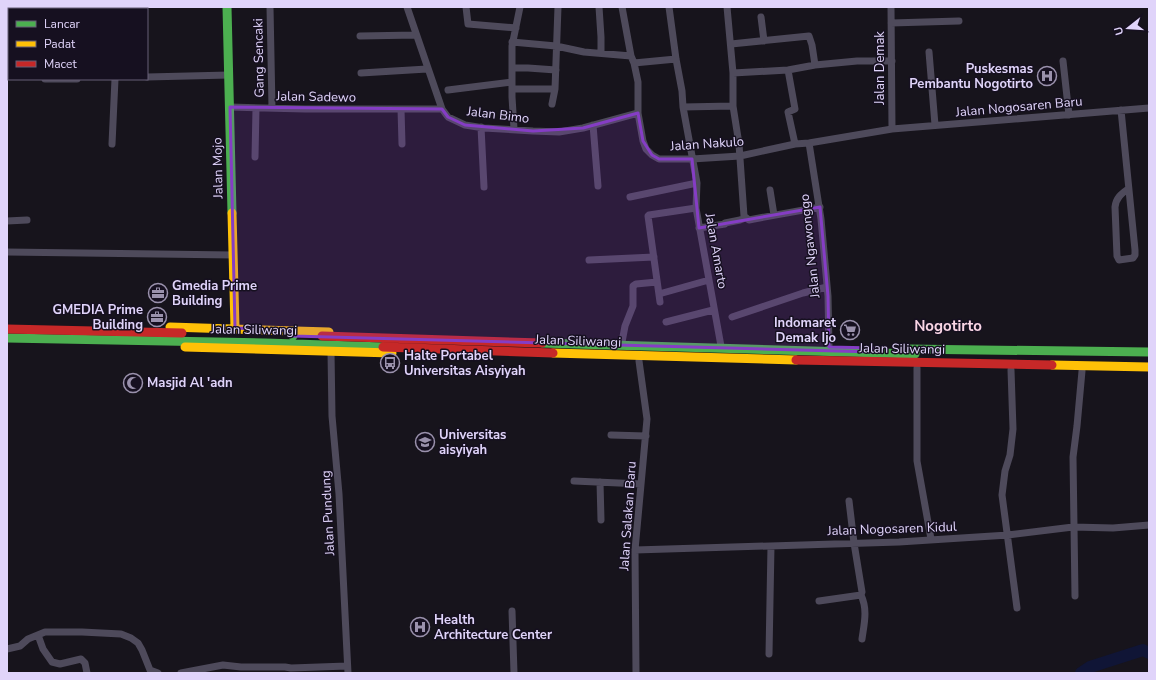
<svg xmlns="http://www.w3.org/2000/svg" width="1156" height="680" font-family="'Nunito Sans',sans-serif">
  <rect width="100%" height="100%" fill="#17141c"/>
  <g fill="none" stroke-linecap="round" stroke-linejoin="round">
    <path stroke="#101536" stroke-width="12" d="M 1081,673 L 1090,667 L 1143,650 L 1149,653"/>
    <path stroke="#4e4a5b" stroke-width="7" d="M 270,7 L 272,108
      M 407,7 L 442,109 L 448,117 L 465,125 L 484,128 L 533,131 L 559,132 L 583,128 L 638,113
      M 466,7 L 468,24 L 516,28
      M 599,7 L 601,37 L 601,53
      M 622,7 L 631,56 L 634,63 L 638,82 L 638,113 L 643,141 L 646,149 L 652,155 L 659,159 L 692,159 L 740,156 L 795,144 L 809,143 L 892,129 L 1149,108
      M 669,7 L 676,59 L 682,91 L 683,107 L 697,183 L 696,208 L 721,346
      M 727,7 L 733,73 L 733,106 L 739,144 L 744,216 L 749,220 L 754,219 L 820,207
      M 891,7 L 892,129
      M 47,9 L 48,7
      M 761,17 L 764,41
      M 891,23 L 959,21
      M 7,25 L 9,25
      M 360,36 L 416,35
      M 512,42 L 556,46 L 584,52 L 631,56
      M 731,44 L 809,36 L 812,45 L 815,65
      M 929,52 L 935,125
      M 7,57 L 9,56
      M 1063,61 L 1069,115
      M 634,63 L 676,59
      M 512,68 L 528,68 L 556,70
      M 788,70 L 795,109 L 788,112 L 795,144
      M 361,73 L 427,69
      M 733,73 L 788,70 L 815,65 L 857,61 L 892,61
      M 147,77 L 229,75
      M 45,79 L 77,79
      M 512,89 L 555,89
      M 448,90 L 512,82
      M 552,104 L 555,89 L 558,7
      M 230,107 L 305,109 L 442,109
      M 683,107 L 733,106
      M 401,109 L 402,144
      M 1121,110 L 1135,250 L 1135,255 L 1133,258 L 1119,260 L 1117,256 L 1115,207 C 1116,198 1121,194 1128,189
      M 593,125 L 598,186
      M 481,127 L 484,187
      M 514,129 L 512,97 L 512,46 L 520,7
      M 809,143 L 821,219 L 828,296 L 829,347
      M 112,144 L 115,79
      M 255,157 L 256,108
      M 770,190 L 774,215
      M 630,197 L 697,183
      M 7,221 L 27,220
      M 699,228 L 725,224 L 725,223 L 740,220 L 745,218
      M 7,252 L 233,255
      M 589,260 L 654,257
      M 659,294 L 709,280
      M 660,302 L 648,216 L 649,215 L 696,208
      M 732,317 L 803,293 L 827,287
      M 666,322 L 713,310
      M 622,342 L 625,326 L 633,306 L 633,286 L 636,284 L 657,282
      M 331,352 L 332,416 L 339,494 L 348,673
      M 917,368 L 917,461 L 931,539
      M 1011,370 L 1013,429 L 1010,455 L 1005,471 L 1002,495 L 1017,608
      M 611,435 L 646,436
      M 574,481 L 641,484
      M 600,482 L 601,520
      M 635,550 L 899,542 L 1008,535 L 1073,527 L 1113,528 L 1149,525
      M 861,595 C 868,610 864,624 862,639
      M 1075,596 L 1073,457 L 1077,426 L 1082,371
      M 819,601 L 861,595 L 862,592 L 854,543 L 849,501
      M 512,611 L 514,673
      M 38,635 L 43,649 L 52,662 L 60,664 L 81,659 L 85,663 L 87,673
      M 7,649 L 20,646 L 28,639 L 45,632 L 82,632 L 121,634 L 131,638 L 138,643 L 142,650 L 150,670 L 158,673
      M 769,654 L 771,546
      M 181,673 L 223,665 L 241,667 L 285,667 L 291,668 L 347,666
      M 636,673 L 635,550 L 647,419 L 639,361"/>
    <path stroke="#4caf50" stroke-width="9" d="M 227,7 L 232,213
      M 293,331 L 293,336
      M 7,338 L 266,343 L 383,347
      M 542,343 L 915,354
      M 906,349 L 1149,352"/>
    <path stroke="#ffc107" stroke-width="9" d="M 232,213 L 235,328
      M 170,327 L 329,332
      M 185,347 L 392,353
      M 553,353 L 796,360
      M 1052,365 L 1149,367"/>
    <path stroke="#c62828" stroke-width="9" d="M 7,329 L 182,333
      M 322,336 L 542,343
      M 383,347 L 553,353
      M 796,360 L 1052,365"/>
  </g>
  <path fill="#853dc5" fill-opacity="0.2" stroke="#853dc5" stroke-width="3" stroke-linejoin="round" d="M 230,107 L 442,109 L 448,117 L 465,125 L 533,131 L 583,128 L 638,113 L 643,141 L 652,155 L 659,159 L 692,159 L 699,228 L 820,207 L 828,296 L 829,347 L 876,348 L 875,352 L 293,336 L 293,331 L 235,328 Z"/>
  <defs>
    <g id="hospital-ring" transform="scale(1)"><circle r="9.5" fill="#161020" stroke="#9a91ac" stroke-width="1.5"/><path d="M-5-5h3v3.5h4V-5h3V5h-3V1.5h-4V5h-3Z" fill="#9a91ac"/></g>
    <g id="office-ring" transform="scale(1)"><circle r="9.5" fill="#161020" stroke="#9a91ac" stroke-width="1.5"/><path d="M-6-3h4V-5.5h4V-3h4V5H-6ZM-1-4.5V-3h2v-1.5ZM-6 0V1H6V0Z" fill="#9a91ac"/></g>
    <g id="supermarket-ring" transform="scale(1)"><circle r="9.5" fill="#161020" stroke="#9a91ac" stroke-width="1.5"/><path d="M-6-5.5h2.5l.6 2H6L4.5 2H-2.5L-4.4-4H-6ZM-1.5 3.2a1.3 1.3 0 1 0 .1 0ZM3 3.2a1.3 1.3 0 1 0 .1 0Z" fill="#9a91ac"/></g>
    <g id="bus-ring" transform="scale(1)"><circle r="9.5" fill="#161020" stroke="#9a91ac" stroke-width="1.5"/><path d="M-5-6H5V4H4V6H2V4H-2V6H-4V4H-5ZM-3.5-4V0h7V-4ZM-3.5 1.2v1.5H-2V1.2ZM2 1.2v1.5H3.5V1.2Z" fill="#9a91ac"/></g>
    <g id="mosque-ring" transform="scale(1)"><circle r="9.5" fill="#161020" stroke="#9a91ac" stroke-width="1.5"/><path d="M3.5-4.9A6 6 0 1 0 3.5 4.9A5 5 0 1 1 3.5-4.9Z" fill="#9a91ac"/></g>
    <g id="university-ring" transform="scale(1)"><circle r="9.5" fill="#161020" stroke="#9a91ac" stroke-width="1.5"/><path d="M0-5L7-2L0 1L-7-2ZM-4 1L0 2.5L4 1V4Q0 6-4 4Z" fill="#9a91ac"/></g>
  </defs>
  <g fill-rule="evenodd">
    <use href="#hospital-ring" x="1047" y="76"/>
    <use href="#office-ring" x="158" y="293"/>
    <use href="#office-ring" x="157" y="317"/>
    <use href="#supermarket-ring" x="850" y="330"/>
    <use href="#bus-ring" x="390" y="363"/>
    <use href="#mosque-ring" x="133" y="383"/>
    <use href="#university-ring" x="425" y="442"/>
    <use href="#hospital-ring" x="420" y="627"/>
  </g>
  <g text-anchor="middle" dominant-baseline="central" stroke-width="3" stroke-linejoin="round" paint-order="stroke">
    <g font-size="13" fill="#e0d4fa" stroke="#161020">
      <text transform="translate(259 58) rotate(-91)">Gang Sencaki</text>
      <text transform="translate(880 68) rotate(-90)">Jalan Demak</text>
      <text transform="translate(316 97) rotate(1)">Jalan Sadewo</text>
      <text transform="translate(1019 107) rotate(-5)">Jalan Nogosaren Baru</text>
      <text transform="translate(498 115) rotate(7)">Jalan Bimo</text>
      <text transform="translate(707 144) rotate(-4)">Jalan Nakulo</text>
      <text transform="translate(218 168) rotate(-91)">Jalan Mojo</text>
      <text transform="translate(810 246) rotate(-96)">Jalan Ngawonggo</text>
      <text transform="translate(716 251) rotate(80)">Jalan Amarto</text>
      <text transform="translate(254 330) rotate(1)">Jalan Siliwangi</text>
      <text transform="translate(578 341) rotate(2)">Jalan Siliwangi</text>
      <text transform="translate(902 349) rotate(1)">Jalan Siliwangi</text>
      <text transform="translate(328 513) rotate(-93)">Jalan Pundung</text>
      <text transform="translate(628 516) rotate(-86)">Jalan Salakan Baru</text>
      <text transform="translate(892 529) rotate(-2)">Jalan Nogosaren Kidul</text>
    </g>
    <g font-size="13" font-weight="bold" fill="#e0d4fa" stroke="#161020" text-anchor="start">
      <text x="1033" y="69" text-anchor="end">Puskesmas<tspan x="1033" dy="15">Pembantu Nogotirto</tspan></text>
      <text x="172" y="286">Gmedia Prime<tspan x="172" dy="15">Building</tspan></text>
      <text x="143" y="310" text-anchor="end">GMEDIA Prime<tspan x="143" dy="15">Building</tspan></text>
      <text x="836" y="323" text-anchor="end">Indomaret<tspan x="836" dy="15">Demak Ijo</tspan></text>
      <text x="404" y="356">Halte Portabel<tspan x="404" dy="15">Universitas Aisyiyah</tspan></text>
      <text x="147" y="383">Masjid Al 'adn</text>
      <text x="439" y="435">Universitas<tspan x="439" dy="15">aisyiyah</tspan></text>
      <text x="434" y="620">Health<tspan x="434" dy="15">Architecture Center</tspan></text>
    </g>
    <g font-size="15" font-weight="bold" fill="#fad6e5" stroke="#161020">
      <text x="948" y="326">Nogotirto</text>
    </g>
  </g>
  <rect width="1156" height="680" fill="none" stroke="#e0d4fa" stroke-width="16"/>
  <rect x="8" y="8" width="140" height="72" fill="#161020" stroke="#675e77"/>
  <rect x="16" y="21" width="20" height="6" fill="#4caf50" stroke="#675e77"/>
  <text x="44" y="28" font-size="12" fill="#e0d4fa">Lancar</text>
  <rect x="16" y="41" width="20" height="6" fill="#ffc107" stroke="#675e77"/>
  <text x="44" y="48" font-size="12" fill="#e0d4fa">Padat</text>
  <rect x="16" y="61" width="20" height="6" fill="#c62828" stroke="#675e77"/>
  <text x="44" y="68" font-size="12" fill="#e0d4fa">Macet</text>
  <g transform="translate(1128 28) rotate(253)" stroke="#161020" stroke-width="3" paint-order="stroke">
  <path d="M0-3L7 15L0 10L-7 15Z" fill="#e0d4fa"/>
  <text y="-6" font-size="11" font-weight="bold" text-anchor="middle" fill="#e0d4fa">U</text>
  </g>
</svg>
